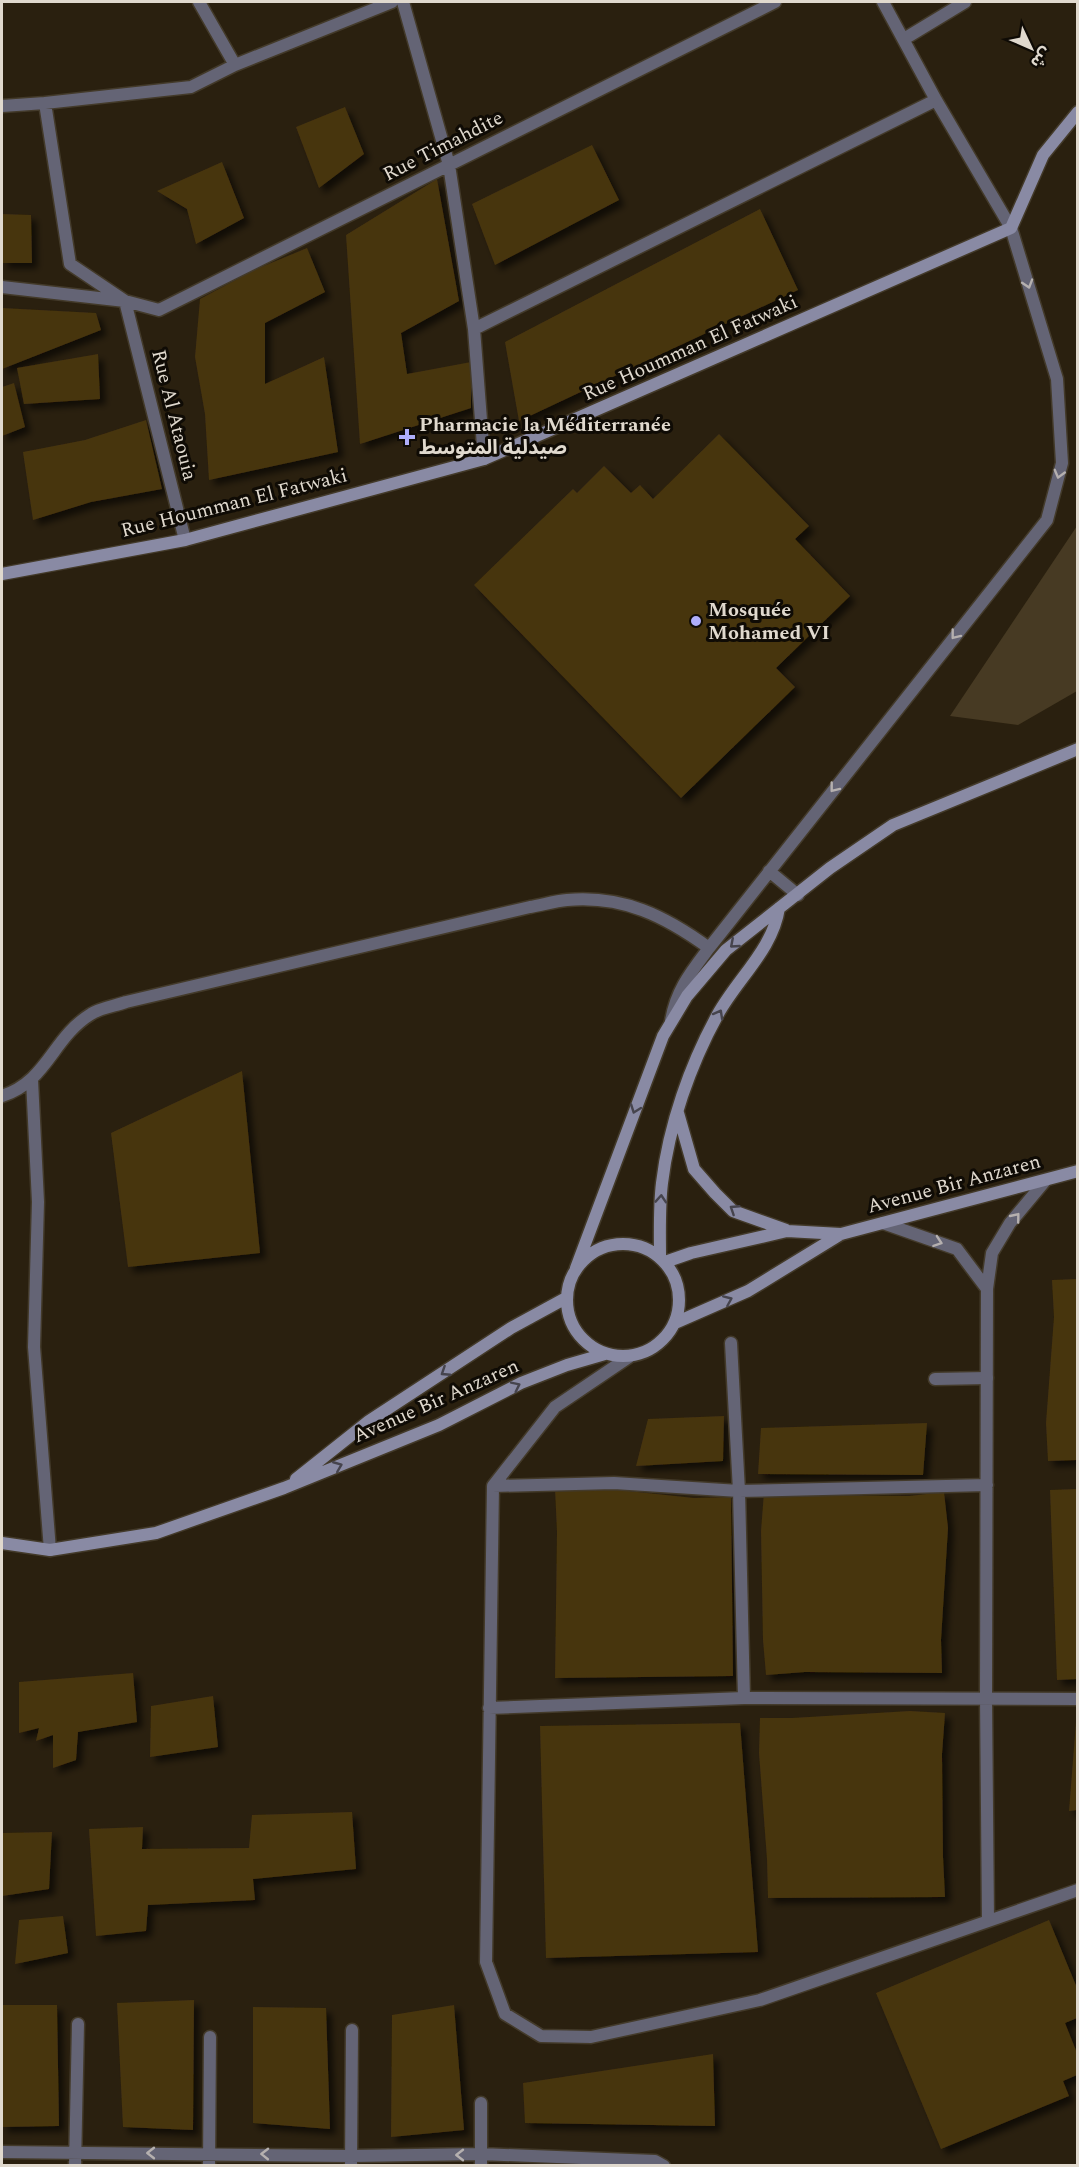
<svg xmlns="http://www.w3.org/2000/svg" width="1079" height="2167" font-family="Spectral,'Noto Sans Arabic',serif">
  <defs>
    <filter id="shadow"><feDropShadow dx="5.5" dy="5.5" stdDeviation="3" flood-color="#0009"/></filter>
  </defs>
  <rect width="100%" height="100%" fill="#2a200f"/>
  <path fill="#473a23" d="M 1077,526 L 1077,691 L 1018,725 L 950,716 Z"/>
  <path fill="#473410" filter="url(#shadow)" d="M 345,107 L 364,154 L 319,188 L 296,127 Z
    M 592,145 L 619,200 L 495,265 L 472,204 Z
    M 222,162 L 244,218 L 196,244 L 187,209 L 157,191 Z
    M 437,179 L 459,301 L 401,333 L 407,374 L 471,362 L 471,408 L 360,444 L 346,235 Z
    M 760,209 L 798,290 L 519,421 L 505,342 Z
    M 2,214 L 31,215 L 32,263 L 2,263 Z
    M 307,248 L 325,292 L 265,323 L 265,384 L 324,357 L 338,452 L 209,480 L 205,414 L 195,357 L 200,299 L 254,270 Z
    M 2,308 L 96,313 L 101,330 L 2,369 Z
    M 98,354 L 100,399 L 24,404 L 17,368 Z
    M 14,383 L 25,427 L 2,436 L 2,387 Z
    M 146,420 L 162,489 L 91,502 L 33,520 L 23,452 L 85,440 Z
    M 719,434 L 809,526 L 795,539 L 850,596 L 776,668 L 795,687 L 681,798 L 474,585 L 573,489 L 577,493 L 604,466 L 631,493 L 640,485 L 653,499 Z
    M 242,1071 L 260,1253 L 128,1267 L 111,1133 Z
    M 1077,1279 L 1077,1460 L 1048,1461 L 1046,1423 L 1054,1317 L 1052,1280 Z
    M 724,1416 L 723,1461 L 636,1466 L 648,1419 Z
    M 927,1423 L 923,1475 L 758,1474 L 761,1428 Z
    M 591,1487 L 694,1498 L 731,1497 L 733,1676 L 555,1678 L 557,1532 L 555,1488 Z
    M 1077,1489 L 1077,1679 L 1057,1680 L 1050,1490 Z
    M 764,1492 L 803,1495 L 909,1496 L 944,1492 L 948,1528 L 941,1640 L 942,1673 L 805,1672 L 766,1675 L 763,1640 L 761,1531 Z
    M 133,1673 L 137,1722 L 78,1732 L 76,1760 L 53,1768 L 53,1735 L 36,1741 L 39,1728 L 19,1733 L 19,1682 Z
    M 213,1696 L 218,1747 L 150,1757 L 151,1706 Z
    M 910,1711 L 945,1713 L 942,1754 L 943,1857 L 945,1897 L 768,1898 L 767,1859 L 759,1753 L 760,1718 L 792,1718 Z
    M 1076,1722 L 1077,1722 L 1077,1810 L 1069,1811 Z
    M 740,1723 L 758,1952 L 546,1958 L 540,1726 Z
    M 352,1812 L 356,1869 L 253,1879 L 255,1900 L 148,1905 L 146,1931 L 96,1936 L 89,1829 L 143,1827 L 142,1849 L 249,1848 L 252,1815 Z
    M 52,1832 L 49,1889 L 2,1896 L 2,1833 Z
    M 63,1916 L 68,1953 L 15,1964 L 19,1920 Z
    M 1049,1920 L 1077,1988 L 1077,2018 L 1065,2023 L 1077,2053 L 1077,2075 L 1063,2081 L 1069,2096 L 941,2149 L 876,1993 Z
    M 194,2000 L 193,2130 L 123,2127 L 117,2003 Z
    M 2,2005 L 57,2005 L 59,2126 L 2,2127 Z
    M 454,2005 L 464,2130 L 391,2137 L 392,2015 Z
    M 253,2007 L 326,2008 L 330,2129 L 253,2123 Z
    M 713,2054 L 715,2126 L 525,2123 L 523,2083 Z"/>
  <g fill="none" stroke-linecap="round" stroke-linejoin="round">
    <g stroke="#433a2a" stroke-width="15">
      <path id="lane" d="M 935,1379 L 987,1378"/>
    </g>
    <g stroke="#433a2a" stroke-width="15">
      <path id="street" d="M 199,2 L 235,65
        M 403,2 L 449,165 L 474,329 L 484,459
        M 904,39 L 965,2
        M 45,103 L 70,264 L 125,301 L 185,540
        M 2,106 L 45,103 L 191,87 L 235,65 L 392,2
        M 2,287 L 125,301 L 159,310 L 775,2
        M 474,329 L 936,100
        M 769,871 L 798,895
        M 671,1021 C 676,990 691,972 709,948 L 1047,520 L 1062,463 L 1057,379 L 1011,228 L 936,100 L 883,2
        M 32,1080 L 38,1202 L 34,1347 L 50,1550
        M 2,1096 C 48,1081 52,1038 91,1014 C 100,1008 115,1006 126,1002 L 530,907 C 542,905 555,901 567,900 C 623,895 665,916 709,948
        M 883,1223 L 957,1249 L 987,1289
        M 731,1343 L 739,1491 L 744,1698
        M 629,1357 L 555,1407 L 493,1486 L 486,1962 L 505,2014 L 541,2036 L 591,2037 L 760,2000 L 1078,1890
        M 493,1486 L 614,1483 L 739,1491 L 987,1485
        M 489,1708 L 744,1698 L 1078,1699
        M 988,1921 L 986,1697 L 987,1289 L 992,1253 L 1010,1223 L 1045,1181
        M 481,2103 L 481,2166
        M 2,2152 L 351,2156 L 481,2154 L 655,2161 L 664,2166
        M 75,2166 L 78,2024
        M 209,2166 L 210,2037
        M 351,2166 L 352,2030"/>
    </g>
    <g stroke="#433a2a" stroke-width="15">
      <path id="secondary" d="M 2,574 L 185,540 L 484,459 L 1011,228 L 1043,155 L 1078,112
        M 678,1113 L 694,1169 L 715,1193 L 733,1211 L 786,1230
        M567 1300a56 56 0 1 1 112 0a56 56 0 1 1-112 0Z
        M 660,1257 C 660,1233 659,1208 662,1183 C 669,1125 690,1065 718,1014 C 738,978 773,949 779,908
        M 665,1262 L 691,1253 L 787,1231 L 841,1234
        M 576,1268 L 663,1036 L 687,996 L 726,950 L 830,868 L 893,825 L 1078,749
        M 675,1323 L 748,1291 L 841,1234 L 1078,1171
        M 296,1479 L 369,1421 L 511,1328 L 566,1298
        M 2,1543 L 50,1550 L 156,1533 L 284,1488 L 439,1425 L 521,1383 L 567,1365 L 605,1354"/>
    </g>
    <use href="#lane" stroke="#646475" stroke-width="12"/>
    <use href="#street" stroke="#646475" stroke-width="12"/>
    <use href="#secondary" stroke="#898aa4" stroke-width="12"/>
  </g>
  <defs><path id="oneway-chevron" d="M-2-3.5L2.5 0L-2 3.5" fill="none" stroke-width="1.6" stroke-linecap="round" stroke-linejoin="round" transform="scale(1.5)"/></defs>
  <g stroke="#b5b0af">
    <use href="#oneway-chevron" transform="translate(1028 284) rotate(73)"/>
    <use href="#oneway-chevron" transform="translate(1059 474) rotate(105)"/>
    <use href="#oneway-chevron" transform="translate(955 635) rotate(128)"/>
    <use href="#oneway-chevron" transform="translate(834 788) rotate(128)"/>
    <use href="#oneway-chevron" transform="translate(1016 1217) rotate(-51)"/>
    <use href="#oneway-chevron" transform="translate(938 1242) rotate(19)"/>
    <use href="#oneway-chevron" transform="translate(151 2153) rotate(180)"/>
    <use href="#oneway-chevron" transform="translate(265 2154) rotate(-179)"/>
    <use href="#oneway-chevron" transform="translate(460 2155) rotate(180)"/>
  </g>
  <g stroke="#46444d">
    <use href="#oneway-chevron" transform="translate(734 944) rotate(139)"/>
    <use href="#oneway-chevron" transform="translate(719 1014) rotate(-61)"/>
    <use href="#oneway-chevron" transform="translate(635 1109) rotate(110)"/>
    <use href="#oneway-chevron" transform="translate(661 1199) rotate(-86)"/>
    <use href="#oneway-chevron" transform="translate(734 1209) rotate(-147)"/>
    <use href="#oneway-chevron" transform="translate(728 1300) rotate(-23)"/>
    <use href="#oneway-chevron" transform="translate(445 1372) rotate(147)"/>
    <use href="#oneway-chevron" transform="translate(516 1386) rotate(-26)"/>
    <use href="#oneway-chevron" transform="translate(338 1466) rotate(-22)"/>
  </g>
  <g fill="#afaefa" stroke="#0f0b05" stroke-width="2">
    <path d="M404 428h6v6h6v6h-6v6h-6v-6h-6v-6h6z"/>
    <circle cx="696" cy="621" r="6"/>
  </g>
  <g text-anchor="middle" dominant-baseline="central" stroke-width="6" stroke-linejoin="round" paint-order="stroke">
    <g font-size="20" fill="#e0d9ce" stroke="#0f0b05">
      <text transform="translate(443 146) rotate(-27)">Rue Timahdite</text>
      <text transform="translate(690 348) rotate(-24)">Rue Houmman El Fatwaki</text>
      <text transform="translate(174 415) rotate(76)">Rue Al Ataouia</text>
      <text transform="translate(234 503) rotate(-14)">Rue Houmman El Fatwaki</text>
      <text transform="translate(954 1184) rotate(-15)">Avenue Bir Anzaren</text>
      <text transform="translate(436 1401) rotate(-24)">Avenue Bir Anzaren</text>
    </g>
    <g font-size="20" font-weight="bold" fill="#e0d9ce" stroke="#0f0b05" text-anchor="start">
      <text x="419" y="425">Pharmacie la Méditerranée<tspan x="419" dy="23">صيدلية المتوسط</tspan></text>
      <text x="708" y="610">Mosquée<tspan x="708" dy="23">Mohamed VI</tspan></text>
    </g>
  </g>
  <rect width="1079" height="2167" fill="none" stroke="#e0d9ce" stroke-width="6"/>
  <g transform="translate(1031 48) rotate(134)" stroke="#0f0b05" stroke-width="4.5" paint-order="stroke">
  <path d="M0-4.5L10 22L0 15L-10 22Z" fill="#e0d9ce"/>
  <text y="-9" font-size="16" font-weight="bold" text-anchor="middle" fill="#e0d9ce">ش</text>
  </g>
</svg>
